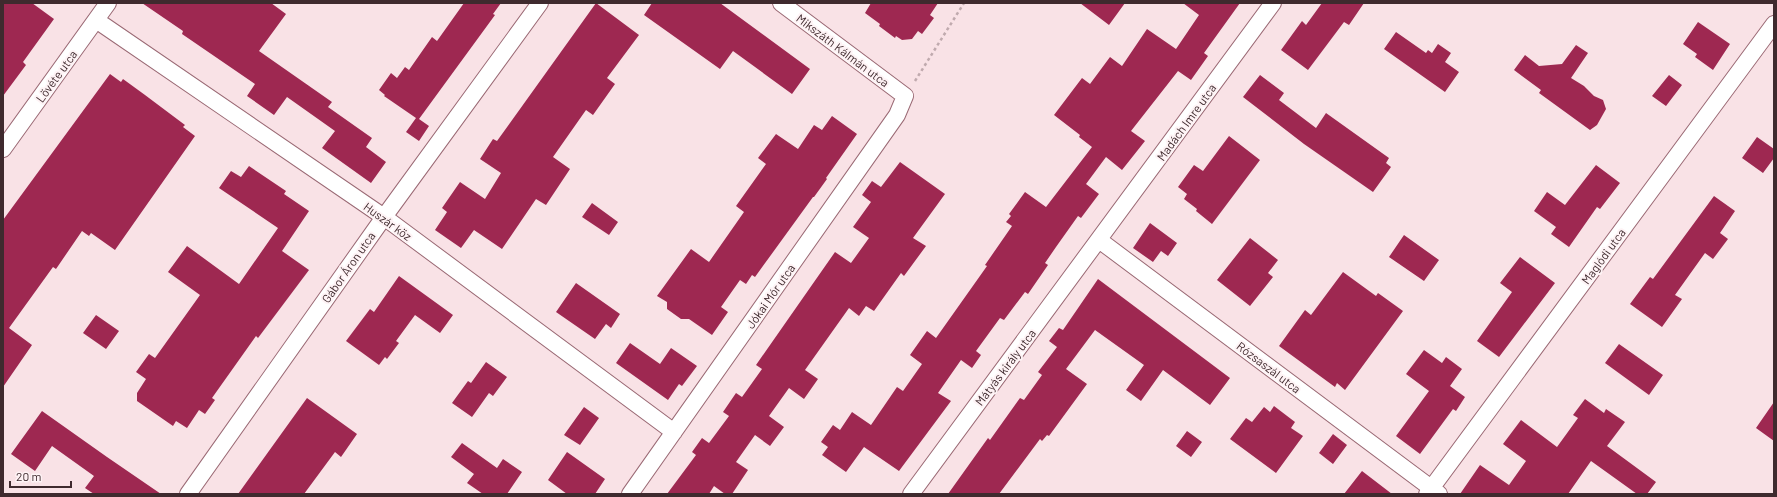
<svg xmlns="http://www.w3.org/2000/svg" width="1777" height="497" font-family="Barlow,sans-serif">
  <rect width="100%" height="100%" fill="#f9e2e6"/>
  <path fill="#9e2851" d="M 3,3 L 32,3 L 54,19 L 23,62 L 26,65 L 3,96 Z
    M 142,3 L 271,3 L 286,14 L 259,51 L 332,102 L 328,107 L 372,138 L 366,147 L 386,162 L 371,183 L 322,148 L 335,131 L 287,97 L 274,115 L 247,96 L 255,84 L 182,34 L 183,31 Z
    M 464,3 L 501,3 L 493,14 L 495,15 L 419,119 L 429,126 L 419,141 L 406,132 L 416,118 L 384,96 L 385,95 L 379,90 L 391,73 L 397,78 L 405,67 L 409,70 L 432,37 L 437,41 Z
    M 596,3 L 639,35 L 607,78 L 615,84 L 593,115 L 586,110 L 553,157 L 570,169 L 546,205 L 536,199 L 502,249 L 474,230 L 461,248 L 435,230 L 447,212 L 442,208 L 460,182 L 485,199 L 501,173 L 480,159 L 493,139 L 497,141 Z
    M 652,3 L 720,3 L 810,69 L 792,94 L 733,51 L 720,69 L 644,15 Z
    M 871,3 L 938,3 L 930,15 L 934,18 L 922,34 L 918,31 L 912,39 L 902,40 L 896,36 L 895,38 L 879,26 L 880,24 L 865,13 Z
    M 1080,3 L 1125,3 L 1109,25 Z
    M 1183,3 L 1240,3 L 1204,53 L 1208,56 L 1191,80 L 1178,71 L 1131,131 L 1145,141 L 1122,170 L 1106,157 L 1086,184 L 1099,194 L 1081,218 L 1078,216 L 1056,247 L 1045,263 L 1048,265 L 1028,294 L 1025,292 L 1004,320 L 1000,318 L 976,351 L 981,355 L 972,368 L 961,360 L 938,393 L 951,401 L 899,471 L 864,447 L 846,472 L 822,455 L 828,447 L 821,442 L 833,425 L 840,430 L 852,412 L 871,425 L 897,387 L 903,391 L 922,364 L 910,355 L 927,331 L 936,338 L 987,266 L 985,265 L 1012,226 L 1006,222 L 1011,216 L 1009,214 L 1025,192 L 1046,207 L 1092,147 L 1079,137 L 1080,135 L 1054,115 L 1082,78 L 1090,84 L 1110,57 L 1122,66 L 1147,29 L 1176,49 L 1199,15 Z
    M 1322,3 L 1364,3 L 1349,25 L 1344,22 L 1308,70 L 1281,50 L 1302,21 L 1306,25 Z
    M 1698,22 L 1730,44 L 1713,70 L 1695,57 L 1697,54 L 1683,44 Z
    M 1396,32 L 1426,53 L 1428,50 L 1432,53 L 1438,44 L 1451,53 L 1445,62 L 1459,72 L 1445,92 L 1384,49 Z
    M 1576,45 L 1588,53 L 1571,78 L 1584,86 L 1594,96 L 1603,100 L 1606,109 L 1597,125 L 1590,130 L 1539,93 L 1541,90 L 1514,70 L 1525,55 L 1539,66 L 1562,64 Z
    M 110,74 L 121,82 L 123,79 L 145,95 L 185,125 L 183,127 L 195,136 L 115,250 L 91,233 L 89,236 L 82,231 L 56,269 L 53,267 L 9,328 L 32,345 L 3,387 L 3,220 Z
    M 1260,75 L 1284,93 L 1279,100 L 1316,128 L 1326,113 L 1389,158 L 1386,163 L 1391,167 L 1373,192 L 1304,144 L 1243,97 Z
    M 1669,75 L 1682,85 L 1666,106 L 1652,96 Z
    M 832,116 L 857,134 L 826,178 L 827,179 L 814,197 L 813,197 L 755,277 L 752,275 L 746,284 L 740,280 L 721,307 L 728,312 L 712,335 L 689,319 L 681,319 L 667,309 L 667,302 L 657,296 L 691,249 L 709,262 L 744,212 L 736,206 L 766,164 L 758,158 L 776,134 L 798,149 L 814,125 L 822,130 Z
    M 1229,136 L 1260,160 L 1212,224 L 1196,211 L 1197,209 L 1184,199 L 1187,194 L 1178,187 L 1194,165 L 1203,171 Z
    M 1757,137 L 1774,149 L 1774,158 L 1763,173 L 1742,158 Z
    M 900,162 L 945,194 L 913,238 L 926,246 L 904,276 L 901,273 L 874,311 L 866,306 L 859,316 L 849,308 L 805,370 L 818,379 L 804,399 L 789,388 L 769,416 L 784,427 L 770,446 L 755,435 L 736,462 L 748,470 L 732,494 L 725,494 L 714,486 L 709,494 L 667,494 L 696,455 L 692,452 L 702,438 L 709,443 L 729,416 L 723,412 L 736,393 L 742,397 L 762,369 L 756,365 L 835,252 L 851,263 L 869,238 L 853,227 L 871,202 L 862,195 L 872,181 L 881,187 Z
    M 1596,165 L 1620,183 L 1600,209 L 1597,207 L 1569,247 L 1551,234 L 1556,227 L 1534,211 L 1547,192 L 1565,205 Z
    M 249,166 L 286,191 L 284,194 L 309,211 L 282,251 L 309,270 L 258,338 L 256,336 L 212,398 L 215,400 L 205,414 L 199,410 L 187,428 L 176,421 L 173,426 L 137,401 L 137,393 L 146,379 L 136,372 L 149,354 L 155,358 L 200,295 L 168,272 L 187,246 L 239,284 L 278,228 L 219,188 L 231,171 L 241,177 Z
    M 1714,196 L 1735,211 L 1720,233 L 1728,239 L 1713,259 L 1705,253 L 1675,295 L 1682,299 L 1662,327 L 1630,304 L 1650,277 L 1653,279 Z
    M 592,203 L 618,222 L 609,235 L 582,217 Z
    M 1150,223 L 1177,243 L 1168,256 L 1161,251 L 1153,262 L 1133,248 Z
    M 1404,235 L 1439,260 L 1424,281 L 1389,257 Z
    M 1250,238 L 1278,260 L 1268,273 L 1273,277 L 1250,306 L 1217,280 Z
    M 1520,257 L 1555,283 L 1499,357 L 1477,341 L 1512,292 L 1500,283 Z
    M 1343,272 L 1376,296 L 1378,293 L 1403,311 L 1345,390 L 1337,383 L 1335,387 L 1279,346 L 1305,310 L 1311,315 Z
    M 399,276 L 453,315 L 440,333 L 415,315 L 396,341 L 399,343 L 387,359 L 385,357 L 379,365 L 346,341 L 370,309 L 374,312 Z
    M 1098,279 L 1230,378 L 1210,405 L 1163,370 L 1141,401 L 1126,390 L 1144,365 L 1095,330 L 1066,369 L 1087,384 L 1049,436 L 1047,435 L 1042,441 L 1040,439 L 999,494 L 948,494 L 988,438 L 990,440 L 1020,398 L 1024,400 L 1042,375 L 1038,372 L 1057,347 L 1049,341 L 1059,328 L 1063,330 Z
    M 576,283 L 620,314 L 611,328 L 606,324 L 595,339 L 556,312 Z
    M 96,315 L 119,331 L 106,349 L 83,333 Z
    M 630,343 L 660,364 L 671,348 L 697,366 L 682,386 L 679,384 L 668,400 L 616,363 Z
    M 1619,344 L 1663,375 L 1649,395 L 1605,363 Z
    M 1424,350 L 1442,363 L 1446,357 L 1462,369 L 1450,386 L 1465,397 L 1456,411 L 1453,409 L 1420,454 L 1396,436 L 1429,391 L 1406,374 Z
    M 486,362 L 507,377 L 493,396 L 489,393 L 472,417 L 452,403 L 468,381 L 471,383 Z
    M 307,398 L 357,434 L 341,457 L 335,452 L 304,494 L 238,494 Z
    M 1585,399 L 1604,413 L 1606,409 L 1625,422 L 1607,446 L 1656,482 L 1647,494 L 1637,494 L 1591,461 L 1568,494 L 1460,494 L 1480,465 L 1509,485 L 1526,461 L 1503,444 L 1521,420 L 1557,447 L 1578,418 L 1573,415 Z
    M 1774,402 L 1774,441 L 1756,428 Z
    M 1274,406 L 1295,422 L 1291,428 L 1303,436 L 1276,473 L 1230,439 L 1246,418 L 1252,422 L 1264,407 L 1270,412 Z
    M 584,407 L 599,418 L 580,445 L 564,435 Z
    M 42,411 L 107,457 L 161,494 L 94,494 L 85,488 L 94,476 L 52,446 L 35,471 L 11,454 Z
    M 1187,431 L 1202,442 L 1191,457 L 1176,446 Z
    M 1333,434 L 1347,445 L 1333,464 L 1319,453 Z
    M 462,443 L 497,468 L 503,459 L 522,472 L 507,494 L 483,494 L 467,483 L 474,474 L 451,457 Z
    M 567,452 L 605,479 L 595,494 L 567,494 L 548,480 Z
    M 1362,471 L 1392,494 L 1344,494 Z"/>
  <g fill="none" stroke-linecap="round" stroke-linejoin="round">
    <g stroke="#9a6974" stroke-width="18">
      <path id="minor" d="M 96,20 L 384,217 L 674,432
        M 3,149 L 108,3
        M 1099,240 L 1439,494
        M 188,494 L 384,217 L 540,3
        M 630,494 L 897,115 L 905,96 L 781,3
        M 911,494 L 1273,3
        M 1427,494 L 1774,24"/>
    </g>
    <path stroke="#c0aaae" stroke-width="2.5" stroke-dasharray="3 3" stroke-linecap="butt" d="M 915,81 L 964,3"/>
    <use href="#minor" stroke="#fff" stroke-width="16"/>
  </g>
  <g text-anchor="middle" dominant-baseline="central" stroke-width="4" stroke-linejoin="round" paint-order="stroke">
    <g font-size="12" fill="#3f2a2e" stroke="#fef3f5">
      <text transform="translate(843 50) rotate(37)">Mikszáth Kálmán utca</text>
      <text transform="translate(56 76) rotate(-54)">Lövéte utca</text>
      <text transform="translate(1186 122) rotate(-54)">Madách Imre utca</text>
      <text transform="translate(388 221) rotate(36)">Huszár köz</text>
      <text transform="translate(1603 256) rotate(-54)">Maglódi utca</text>
      <text transform="translate(348 267) rotate(-55)">Gábor Áron utca</text>
      <text transform="translate(770 296) rotate(-55)">Jókai Mór utca</text>
      <text transform="translate(1005 367) rotate(-53)">Mátyás király utca</text>
      <text transform="translate(1269 367) rotate(37)">Rózsaszál utca</text>
    </g>
  </g>
  <rect width="1777" height="497" fill="none" stroke="#3f2a2e" stroke-width="8"/>
  <path d="M10 481v6h61v-6" fill="none" stroke="#3f2a2e" stroke-width="2"/>
  <text x="16" y="481" font-size="12" fill="#3f2a2e" stroke="#fef3f5" stroke-width="3" paint-order="stroke">20 m</text>
</svg>
